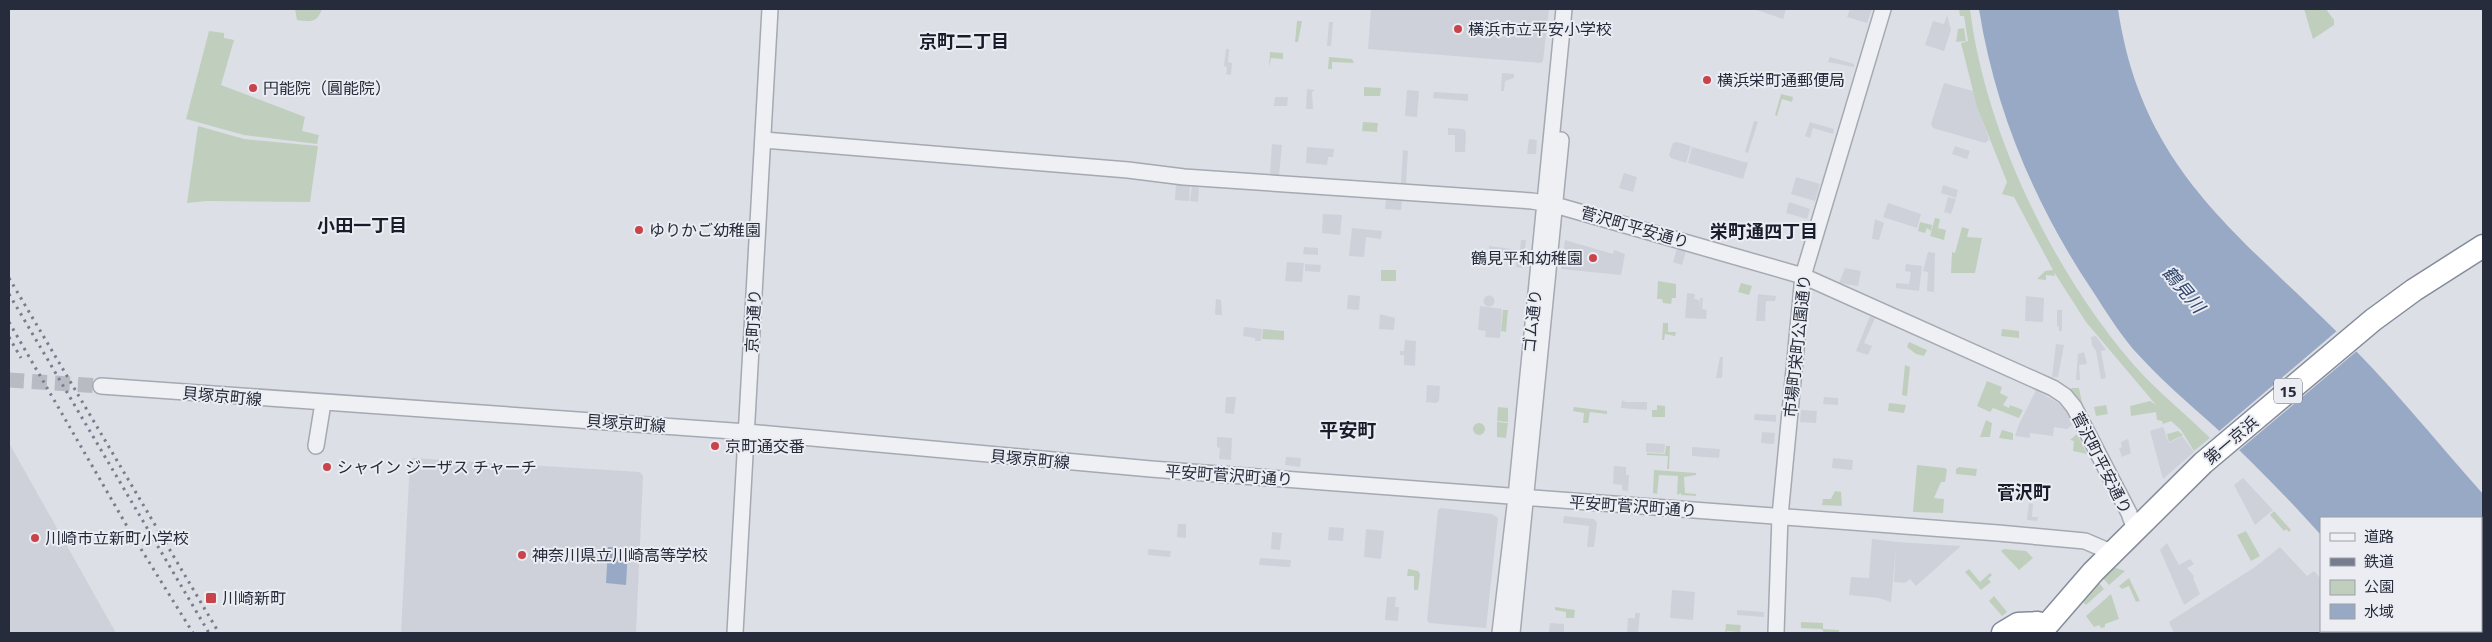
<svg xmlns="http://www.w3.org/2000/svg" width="2492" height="642" font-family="'Open Sans','Noto Sans JP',sans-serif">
  <rect width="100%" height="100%" fill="#dcdfe5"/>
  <path fill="#ced1da" d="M 1371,9 L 1549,9 L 1543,61 L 1541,63 L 1368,49 Z
    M 1754,9 L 1786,9 L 1783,19 Z
    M 1850,9 L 1872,9 L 1867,23 L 1847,17 Z
    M 1947,15 L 1951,30 L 1944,51 L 1925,45 L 1933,21 L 1944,24 Z
    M 1329,22 L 1333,22 L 1331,46 L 1327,46 Z
    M 1226,49 L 1229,49 L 1228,62 L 1232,63 L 1231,75 L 1226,74 L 1227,67 L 1224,66 Z
    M 1830,57 L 1854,64 L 1854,67 L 1828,62 Z
    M 1502,73 L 1514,74 L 1514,78 L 1505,81 L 1504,91 L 1501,91 Z
    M 1944,83 L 1973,91 L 1989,140 L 1985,143 L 1933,128 L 1931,124 Z
    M 1307,89 L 1315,90 L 1312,92 L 1313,109 L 1306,109 Z
    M 1407,90 L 1419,91 L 1417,117 L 1405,116 Z
    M 1434,92 L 1468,94 L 1468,101 L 1433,98 Z
    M 1275,97 L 1288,97 L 1287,106 L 1274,106 Z
    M 1754,121 L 1758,122 L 1748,153 L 1745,152 Z
    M 1810,122 L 1834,129 L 1833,134 L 1813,128 L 1810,138 L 1805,136 Z
    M 1448,128 L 1464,129 L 1466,133 L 1465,152 L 1455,152 L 1455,135 L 1448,135 Z
    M 1529,139 L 1537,140 L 1536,154 L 1527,154 Z
    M 1677,142 L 1691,146 L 1686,163 L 1671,158 L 1669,155 L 1673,143 Z
    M 1272,144 L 1282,145 L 1279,175 L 1270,174 Z
    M 1955,146 L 1970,151 L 1967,159 L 1952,154 Z
    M 1307,147 L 1334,149 L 1333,157 L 1328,157 L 1327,165 L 1306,163 Z
    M 1692,147 L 1748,163 L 1743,179 L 1688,163 Z
    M 1403,150 L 1408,151 L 1406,183 L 1401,183 Z
    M 1624,173 L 1637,177 L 1633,192 L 1619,188 Z
    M 1796,177 L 1820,184 L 1815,201 L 1791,194 Z
    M 1176,183 L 1190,184 L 1189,201 L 1175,200 Z
    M 1192,185 L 1199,186 L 1198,202 L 1190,201 Z
    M 1943,185 L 1958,190 L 1956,198 L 1941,193 Z
    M 1948,197 L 1956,199 L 1951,214 L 1944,212 Z
    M 1386,200 L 1402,201 L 1401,210 L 1385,209 Z
    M 1789,202 L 1810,209 L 1807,219 L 1786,213 Z
    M 1888,203 L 1921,214 L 1917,228 L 1883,217 Z
    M 1323,214 L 1342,215 L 1340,235 L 1322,233 Z
    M 1875,219 L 1884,223 L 1879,240 L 1872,239 Z
    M 1352,228 L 1382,231 L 1381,239 L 1366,237 L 1364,257 L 1349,256 Z
    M 1521,240 L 1526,240 L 1523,268 L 1516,267 L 1517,254 L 1489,251 L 1489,246 L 1520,250 Z
    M 1565,240 L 1613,254 L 1614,250 L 1625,254 L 1621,275 L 1561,269 Z
    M 1304,247 L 1318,248 L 1318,255 L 1303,254 Z
    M 1677,248 L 1686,251 L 1682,265 L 1673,262 Z
    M 1928,252 L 1935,253 L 1934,292 L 1927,291 L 1928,272 L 1923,271 Z
    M 1287,262 L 1304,263 L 1302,282 L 1285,281 Z
    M 1305,264 L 1321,265 L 1320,272 L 1305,271 Z
    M 1906,264 L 1922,266 L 1919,291 L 1896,288 L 1896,283 L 1909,284 L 1911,272 L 1905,271 Z
    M 1845,268 L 1861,271 L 1858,286 L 1839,283 Z
    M 1687,293 L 1695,294 L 1694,299 L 1699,300 L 1699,311 L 1700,298 L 1703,298 L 1702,309 L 1707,310 L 1706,319 L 1685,318 Z
    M 1758,294 L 1776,296 L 1775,301 L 1766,301 L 1765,321 L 1756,321 Z
    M 1348,295 L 1360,296 L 1359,310 L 1347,309 Z
    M1483.5 301a5.5 5.5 0 1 1 11 0a5.5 5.5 0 1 1-11 0Z
    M 2026,296 L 2044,298 L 2043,322 L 2025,321 Z
    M 1216,299 L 1221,300 L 1222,315 L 1216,315 L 1215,313 Z
    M 1480,306 L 1502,309 L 1500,338 L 1485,337 L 1486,331 L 1478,330 Z
    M 2057,310 L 2062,310 L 2062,331 L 2059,331 L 2059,327 L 2057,326 Z
    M 1380,314 L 1395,318 L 1394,330 L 1379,329 Z
    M 1870,316 L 1875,318 L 1864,343 L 1872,346 L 1868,355 L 1856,351 Z
    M 1244,327 L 1262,329 L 1261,341 L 1255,341 L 1255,338 L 1243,336 Z
    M 2096,336 L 2106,350 L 2101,351 L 2106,378 L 2101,379 L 2096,351 L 2092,345 L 2091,337 Z
    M 1405,340 L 1416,341 L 1415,366 L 1404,365 L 1404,355 L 1400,355 L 1400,351 L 1404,351 Z
    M 2056,344 L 2064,345 L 2058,377 L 2052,377 Z
    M 2084,352 L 2087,364 L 2079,365 L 2080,380 L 2076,380 L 2078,354 Z
    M 1720,357 L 1723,357 L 1722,378 L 1716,378 Z
    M 1427,385 L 1440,386 L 1439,401 L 1436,403 L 1426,402 Z
    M 2036,390 L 2058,403 L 2067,412 L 2072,425 L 2067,429 L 2054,427 L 2053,436 L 2030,433 L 2030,438 L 2015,436 L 2019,424 Z
    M 1226,397 L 1236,397 L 1234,414 L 1225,413 Z
    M 1824,397 L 1838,398 L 1838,405 L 1823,404 Z
    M 1622,400 L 1626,402 L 1647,402 L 1647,410 L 1621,408 Z
    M 1801,410 L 1817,411 L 1816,423 L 1800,422 Z
    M 1755,414 L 1776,415 L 1776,422 L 1754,420 Z
    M 2163,427 L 2169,443 L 2182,436 L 2194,452 L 2163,479 L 2150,431 Z
    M 1762,432 L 1775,433 L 1774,444 L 1761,443 Z
    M 1217,437 L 1232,438 L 1231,460 L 1219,459 L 1220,448 L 1217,447 Z
    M 2128,439 L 2131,453 L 2122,457 L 2119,448 L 2122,447 L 2121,442 Z
    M 9,443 L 116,633 L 9,633 Z
    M 1646,443 L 1665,444 L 1664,453 L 1646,452 Z
    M 1692,447 L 1720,449 L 1719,458 L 1692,456 Z
    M 1286,457 L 1301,458 L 1300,467 L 1285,465 Z
    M 413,458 L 640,472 L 643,476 L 636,633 L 401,633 L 410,460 Z
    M 1833,458 L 1853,460 L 1852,470 L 1832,468 Z
    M 1614,466 L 1626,467 L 1626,475 L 1629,475 L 1628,491 L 1622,490 L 1622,485 L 1613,484 Z
    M 2243,478 L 2273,510 L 2255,525 L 2234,485 Z
    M 2029,503 L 2033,504 L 2032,517 L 2038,517 L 2037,521 L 2027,520 Z
    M 1441,508 L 1492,514 L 1498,518 L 1486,628 L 1429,623 L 1427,620 L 1438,510 Z
    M 1564,516 L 1594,519 L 1597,523 L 1594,547 L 1587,547 L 1589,526 L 1563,523 Z
    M 1178,524 L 1186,524 L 1186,538 L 1177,537 Z
    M 1329,527 L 1344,528 L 1343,541 L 1328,540 Z
    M 1366,529 L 1384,531 L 1381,559 L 1364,557 Z
    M 1272,532 L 1282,533 L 1280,550 L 1271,549 Z
    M 1872,539 L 1897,542 L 1961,546 L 1916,586 L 1910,579 L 1905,583 L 1894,582 L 1896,547 L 1891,602 L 1879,598 L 1849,595 L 1851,577 L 1869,578 Z
    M 2167,543 L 2179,565 L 2190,559 L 2194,564 L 2187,568 L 2194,576 L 2193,578 L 2200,594 L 2184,605 L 2160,550 Z
    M 2280,547 L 2307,576 L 2314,571 L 2321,579 L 2321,631 L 2357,631 L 2354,633 L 2174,633 L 2169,622 L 2255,567 Z
    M 1148,549 L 1171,551 L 1170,557 L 1148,555 Z
    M 1260,558 L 1291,560 L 1290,567 L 1259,565 Z
    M 1672,590 L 1695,592 L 1693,620 L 1670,618 Z
    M 1387,597 L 1396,597 L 1395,607 L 1399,607 L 1398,621 L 1385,620 Z
    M 1737,610 L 1764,612 L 1764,617 L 1737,615 Z
    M 1635,613 L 1640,613 L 1638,633 L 1627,633 L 1628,618 L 1635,618 Z
    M 1550,623 L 1564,624 L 1564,633 L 1549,632 Z"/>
  <path fill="#c0cfbd" d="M 295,9 L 322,9 C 317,23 311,22 297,20 Z
    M 1959,9 L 1970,9 C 1985,134 2058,283 2143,375 C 2164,397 2188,416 2210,438 L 2194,451 L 2181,430 L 2171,421 L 2163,424 L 2162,421 L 2157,420 L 2156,412 L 2131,416 L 2130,406 L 2150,401 L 2156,405 L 2086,322 L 2054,272 L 2055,276 L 2046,275 L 2046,280 L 2037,279 L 2045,271 L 2053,270 L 2014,197 L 2002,194 L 2007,182 L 1977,107 L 1961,43 L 1968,41 L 1964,16 L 1960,16 Z
    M 2304,9 L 2326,9 L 2334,20 L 2334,25 L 2313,39 Z
    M 1297,21 L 1302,21 L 1298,42 L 1295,42 Z
    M 1964,28 L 1966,41 L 1956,42 L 1958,29 Z
    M 209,31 L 224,33 L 224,38 L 234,40 L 221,85 L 305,117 L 302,131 L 319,135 L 317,144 L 244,135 L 186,119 Z
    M 1270,52 L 1283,53 L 1283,59 L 1271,58 L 1269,67 Z
    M 1329,57 L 1352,59 L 1354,63 L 1332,62 L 1332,69 L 1328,69 Z
    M 1364,87 L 1381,88 L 1380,96 L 1364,96 Z
    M 1781,94 L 1793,97 L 1792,102 L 1782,99 L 1777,116 L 1775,115 Z
    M 1363,122 L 1378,123 L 1377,132 L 1362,131 Z
    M 198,126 L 244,139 L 318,146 L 310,202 L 207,201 L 187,203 Z
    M 1935,218 L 1940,219 L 1938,228 L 1946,230 L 1944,240 L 1930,236 Z
    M 1920,222 L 1932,225 L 1931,231 L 1927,228 L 1925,233 L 1918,231 Z
    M 1962,227 L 1969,229 L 1967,237 L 1982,238 L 1975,273 L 1951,273 L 1952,252 L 1955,253 Z
    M 1381,270 L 1396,270 L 1396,281 L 1381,281 Z
    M 1658,281 L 1676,284 L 1676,298 L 1672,298 L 1671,304 L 1663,303 L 1662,299 L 1657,299 Z
    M 1741,283 L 1752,286 L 1749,295 L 1738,292 Z
    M 1503,310 L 1508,310 L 1506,332 L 1501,331 Z
    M 1663,323 L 1668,323 L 1668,332 L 1676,332 L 1675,336 L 1665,334 L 1664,340 L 1662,340 Z
    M 1263,329 L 1284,331 L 1284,340 L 1262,339 Z
    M 2002,329 L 2019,331 L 2019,338 L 2001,336 Z
    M 1909,342 L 1927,350 L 1924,356 L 1916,354 L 1907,347 Z
    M 1905,365 L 1910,367 L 1907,396 L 1902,395 Z
    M 1987,381 L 2002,387 L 2000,393 L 2008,397 L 2003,405 L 2009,408 L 2010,405 L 2023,410 L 2019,418 L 1993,408 L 1990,412 L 1977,406 Z
    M 2072,388 L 2079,388 L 2083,407 L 2080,407 L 2068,392 Z
    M 1889,403 L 1906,405 L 1904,413 L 1888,411 Z
    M 1657,405 L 1665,406 L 1665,417 L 1652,417 L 1652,410 L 1657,410 Z
    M 2106,405 L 2108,414 L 2096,416 L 2094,407 Z
    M 1498,407 L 1508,408 L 1508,422 L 1497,421 Z
    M 1574,407 L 1607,411 L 1607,414 L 1590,412 L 1588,423 L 1583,423 L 1584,413 L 1573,411 Z
    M 1986,420 L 1992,423 L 1990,437 L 1980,437 Z
    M 1497,422 L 1508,423 L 1506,438 L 1497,437 Z
    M1473 429a6 6 0 1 1 12 0a6 6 0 1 1-12 0Z
    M 2002,430 L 2013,433 L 2013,440 L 1999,438 Z
    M 2178,431 L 2183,435 L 2169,442 L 2167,434 Z
    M 2077,434 L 2087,454 L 2073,451 L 2074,441 L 2070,440 Z
    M 1666,446 L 1670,446 L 1669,469 L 1667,469 L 1668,456 L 1647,455 L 1647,453 L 1665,454 Z
    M 1917,465 L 1945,468 L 1947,470 L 1945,482 L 1941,482 L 1934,498 L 1944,499 L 1943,513 L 1913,512 Z
    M 1959,467 L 1977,469 L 1976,476 L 1956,474 L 1956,469 Z
    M 1654,470 L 1696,473 L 1696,475 L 1684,477 L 1685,493 L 1696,494 L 1696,496 L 1681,495 L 1681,493 L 1677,495 L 1678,476 L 1659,475 L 1657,494 L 1653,493 Z
    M 1835,491 L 1841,492 L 1842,506 L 1822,505 L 1823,499 L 1831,499 Z
    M 2274,511 L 2291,530 L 2289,532 L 2286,529 L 2284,531 L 2270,515 Z
    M 2246,531 L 2260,556 L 2251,561 L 2237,535 Z
    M 2004,549 L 2026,551 L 2033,558 L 2019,570 L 2001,551 Z
    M 2113,567 L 2125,571 L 2109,585 L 2102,577 Z
    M 1408,569 L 1418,571 L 1420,574 L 1418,590 L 1414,590 L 1414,576 L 1407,576 Z
    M 1969,569 L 1980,582 L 1990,573 L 1992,575 L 1988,579 L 1991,582 L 1981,590 L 1965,572 Z
    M 2129,578 L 2140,601 L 2136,602 L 2129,586 L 2122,589 L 2119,586 Z
    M 2098,582 L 2104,589 L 2086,605 L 2083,602 L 2089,590 Z
    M 2111,594 L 2119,619 L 2105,624 L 2105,627 L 2101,628 L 2099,625 L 2094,627 L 2086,616 Z
    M 1994,596 L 2007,612 L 2002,616 L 1989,601 Z
    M 1555,607 L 1575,610 L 1574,618 L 1566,618 L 1566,612 L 1555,610 Z
    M 1801,622 L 1823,623 L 1823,629 L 1839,630 L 1839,633 L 1824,633 L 1822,629 L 1801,628 Z
    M 1726,624 L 1741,625 L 1740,632 L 1727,631 L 1725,633 Z"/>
  <path fill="#97a9c5" d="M 1979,9 L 2118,9 C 2141,164 2230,227 2334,329 C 2387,380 2434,439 2483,494 L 2483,633 L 2408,633 L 2405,631 L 2481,631 L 2481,518 L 2321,518 L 2321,535 C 2287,497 2252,462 2215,427 C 2187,402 2158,377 2133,349 C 2118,331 2105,310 2092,290 C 2035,205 1995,110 1979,9 Z
    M 608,547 L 628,548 L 626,585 L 606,583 Z"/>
  <path fill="#dcdfe5" d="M 2338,330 L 2358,350 L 2237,452 L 2217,433 Z"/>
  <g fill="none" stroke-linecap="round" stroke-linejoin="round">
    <path stroke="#b8bbc3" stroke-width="15" stroke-dasharray="15 8" stroke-linecap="butt" d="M 9,380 L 101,386"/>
    <g stroke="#a5a9b2" stroke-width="18">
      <path id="minor" d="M 764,140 L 1128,170 L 1184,177 L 1532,201 L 1555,205 L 1803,276 L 2053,388 L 2065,396 L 2074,407 L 2129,513 L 2135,530
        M 101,386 L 747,432 L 1151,469 L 1998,533 L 2085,541 L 2113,553
        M 316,446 L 323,403
        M 735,633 L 770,9
        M 1500,633 L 1516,497 L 1564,9
        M 1512,633 L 1561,140
        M 1776,633 L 1780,516 L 1803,276 L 1883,9"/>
    </g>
    <g stroke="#848b9b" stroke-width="25">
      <path id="highway" d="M 2003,633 L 2018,624 L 2038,623
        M 2040,633 L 2093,572 L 2203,463 L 2373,320 L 2414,290 L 2483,246"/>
    </g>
    <use href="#minor" stroke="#eef0f4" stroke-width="15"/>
    <use href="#highway" stroke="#fff" stroke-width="22"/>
    <path stroke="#767d8e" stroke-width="3" stroke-dasharray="2.5 5" stroke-linecap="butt" d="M 9,278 L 219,633
      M 9,294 L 209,633
      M 9,322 L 128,528 L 193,633
      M 9,337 L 21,358
      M 2481,519 L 2483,517
      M 2366,633 L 2368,631"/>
  </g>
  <g fill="#c8434a" stroke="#ebedf3" stroke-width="2">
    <circle cx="1458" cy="29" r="5"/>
    <circle cx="1707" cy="80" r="5"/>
    <circle cx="253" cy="88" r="5"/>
    <circle cx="639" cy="230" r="5"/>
    <circle cx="1593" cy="258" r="5"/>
    <circle cx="715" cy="446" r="5"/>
    <circle cx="327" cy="467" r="5"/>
    <circle cx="35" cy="538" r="5"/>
    <circle cx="522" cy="555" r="5"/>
    <rect x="205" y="592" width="12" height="12" rx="2.5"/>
  </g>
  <g text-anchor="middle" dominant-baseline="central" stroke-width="4" stroke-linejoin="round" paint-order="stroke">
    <rect fill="#ebedf3" stroke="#616672" stroke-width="1" x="2274" y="378.5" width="28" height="25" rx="4"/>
    <g font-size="15" font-weight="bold" fill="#262c3b">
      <text x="2288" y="391">15</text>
    </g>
    <g font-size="16" fill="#262c3b" stroke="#ebedf3" text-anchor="start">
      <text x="1468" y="29">横浜市立平安小学校</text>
      <text x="1717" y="80">横浜栄町通郵便局</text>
      <text x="263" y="88">円能院（圓能院）</text>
      <text x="649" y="230">ゆりかご幼稚園</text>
      <text x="1583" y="258" text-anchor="end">鶴見平和幼稚園</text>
      <text x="725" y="446">京町通交番</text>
      <text x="337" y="467">シャイン ジーザス チャーチ</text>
      <text x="45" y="538">川崎市立新町小学校</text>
      <text x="532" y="555">神奈川県立川崎高等学校</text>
      <text x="222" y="598">川崎新町</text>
    </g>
    <g font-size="16" fill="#262c3b" stroke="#ebedf3">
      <text transform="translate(1635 227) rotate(16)">菅沢町平安通り</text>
      <text transform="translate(753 321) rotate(-87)">京町通り</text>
      <text transform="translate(1532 321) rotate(-84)">ゴム通り</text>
      <text transform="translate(1797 346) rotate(-84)">市場町栄町公園通り</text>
      <text transform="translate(222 396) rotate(5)">貝塚京町線</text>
      <text transform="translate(626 423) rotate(4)">貝塚京町線</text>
      <text transform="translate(2231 440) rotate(-40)">第一京浜</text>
      <text transform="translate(1030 459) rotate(5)">貝塚京町線</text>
      <text transform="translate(2102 463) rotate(63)">菅沢町平安通り</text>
      <text transform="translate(1229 475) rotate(4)">平安町菅沢町通り</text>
      <text transform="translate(1633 506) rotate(4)">平安町菅沢町通り</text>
    </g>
    <g font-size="18" font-weight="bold" fill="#191d2b" stroke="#ebedf3">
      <text x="964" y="41">京町二丁目</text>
      <text x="362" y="225">小田一丁目</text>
      <text x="1764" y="231">栄町通四丁目</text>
      <text x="2024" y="492">菅沢町</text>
    </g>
    <g font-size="18" font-style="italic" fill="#32476d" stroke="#ebedf3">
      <text transform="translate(2184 289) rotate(50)">鶴見川</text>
    </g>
    <g font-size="19" font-weight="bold" fill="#191d2b" stroke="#ebedf3">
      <text x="1348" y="430">平安町</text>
    </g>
  </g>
  <rect width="2492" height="642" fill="none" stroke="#262c3b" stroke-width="20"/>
  <rect x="2320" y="517" width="162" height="115" fill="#ebedf3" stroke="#9ca0a9"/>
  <rect x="2330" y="533" width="25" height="8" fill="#eef0f4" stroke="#9ca0a9"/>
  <text x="2364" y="542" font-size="15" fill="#262c3b">道路</text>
  <rect x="2330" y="558" width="25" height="8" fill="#767d8e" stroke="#9ca0a9"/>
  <text x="2364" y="567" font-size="15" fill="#262c3b">鉄道</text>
  <rect x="2330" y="580" width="25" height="15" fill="#c0cfbd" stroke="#9ca0a9"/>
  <text x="2364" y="592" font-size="15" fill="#262c3b">公園</text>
  <rect x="2330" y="604" width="25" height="15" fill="#97a9c5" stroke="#9ca0a9"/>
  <text x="2364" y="617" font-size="15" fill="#262c3b">水域</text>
</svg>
